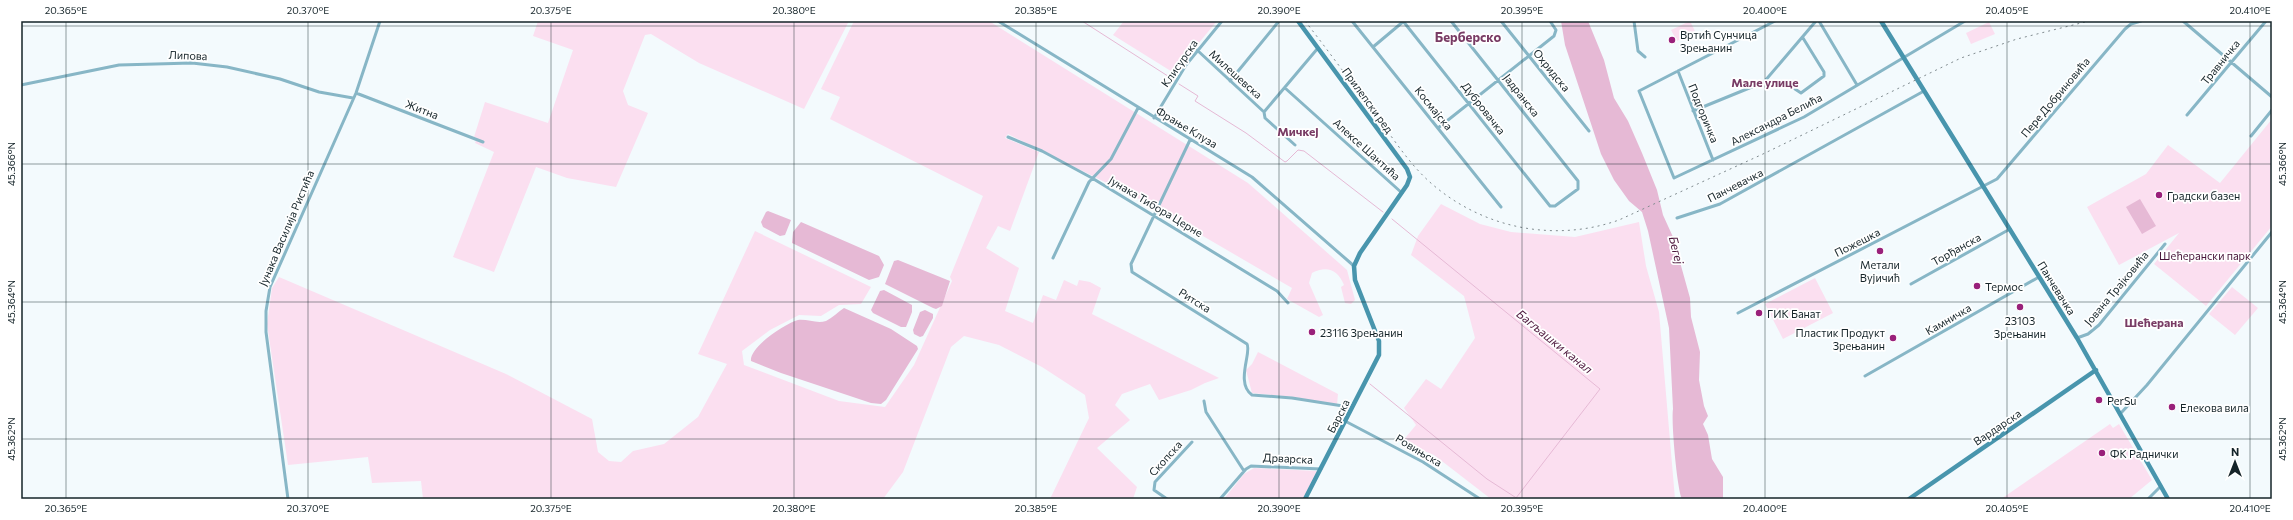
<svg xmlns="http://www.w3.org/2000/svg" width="2293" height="520" font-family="Commissioner,sans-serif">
  <rect width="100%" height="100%" fill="#f3fafd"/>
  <path fill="#fbdff0" d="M 538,21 L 636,21 L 641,23 L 642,21 L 849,21 L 804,109 L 699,63 L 651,34 L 645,35 L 623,91 L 628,105 L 648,113 L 616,187 L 567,178 L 536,167 L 494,272 L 453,257 L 494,152 L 475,143 L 477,138 L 474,137 L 485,102 L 548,123 L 573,50 L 533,36 Z
    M 854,21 L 989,21 L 1248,183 L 1347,270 L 1355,300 L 1351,304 L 1345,303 L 1341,287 L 1344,285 C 1338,270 1327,265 1312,273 L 1309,283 L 1323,315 L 1319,317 L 1287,299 L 1292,288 L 1143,201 L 1008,134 L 1005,138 L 1039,152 L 1010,231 L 998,226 L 986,248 L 1019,268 L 1005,311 L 1033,323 L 1043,295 L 1056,300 L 1064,280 L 1077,286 L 1079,280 L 1090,282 L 1101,288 L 1092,314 L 1219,378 L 1205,383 L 1191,390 L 1159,400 L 1150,384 L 1122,394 L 1115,405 L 1130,420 L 1097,448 L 1137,487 L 1133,499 L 1050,499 L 1089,418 L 1085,395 L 1042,367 L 999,345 L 964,336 L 951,347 L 903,472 L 883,499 L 423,499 L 421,481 L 372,483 L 368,457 L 288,465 L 267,324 L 272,288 L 279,277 L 506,374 L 592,419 L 598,452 L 609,461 L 621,462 L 633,451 L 664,444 L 698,417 L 727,364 L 698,354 L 755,231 L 871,287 L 861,304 L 839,305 L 821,316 L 799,315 L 770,330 L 742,351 L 744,365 L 839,401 L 885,407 L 914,365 L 952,281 L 950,277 L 983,196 L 830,119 L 840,97 L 821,89 Z
    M 1124,21 L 1217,21 L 1174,73 L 1113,35 Z
    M 1690,21 L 1695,31 L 1677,41 L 1671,30 Z
    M 1989,22 L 1995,34 L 1971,44 L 1966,33 Z
    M 2272,119 L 2272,226 L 2206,306 L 2154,264 L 2179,233 L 2119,265 L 2087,207 L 2146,174 L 2168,145 L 2220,183 Z
    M 1441,204 L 1480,224 L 1511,232 L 1575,237 L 1639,222 L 1646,266 L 1659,312 L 1675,499 L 1491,499 L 1434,455 L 1402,442 L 1416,425 L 1404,408 L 1426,379 L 1441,389 L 1475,338 L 1464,296 L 1411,255 L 1418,236 Z
    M 1815,278 L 1833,313 L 1783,339 L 1765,304 Z
    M 2232,287 L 2258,308 L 2235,335 L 2209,314 Z
    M 1258,352 L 1338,394 L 1337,405 L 1294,397 L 1252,393 L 1246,370 L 1252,364 Z
    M 2110,424 L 2113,428 L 2119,424 L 2152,480 L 2129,499 L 2001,499 Z
    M 1254,468 L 1317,471 L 1303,499 L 1224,499 L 1244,474 Z"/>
  <path fill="#e6b9d5" d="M 1561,21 L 1588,21 L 1604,60 L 1614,98 L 1628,121 L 1642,153 L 1657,190 L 1663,215 L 1673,237 L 1690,298 L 1691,317 L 1700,352 L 1699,380 L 1704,406 L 1708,416 L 1703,424 L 1708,435 L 1712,459 L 1723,477 L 1723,499 L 1682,499 C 1677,489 1671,421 1673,409 L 1669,328 L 1648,231 L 1642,212 L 1629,201 L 1614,180 L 1601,154 L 1565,45 Z
    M 2140,199 L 2156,226 L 2142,234 L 2126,207 Z
    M 768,211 L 791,220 L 785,235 L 780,236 L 763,227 L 761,222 L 766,212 Z
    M 801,222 L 879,256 L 884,265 L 879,277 L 869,280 L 792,243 L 793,232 Z
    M 898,260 L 950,281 L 942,306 L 936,309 L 933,308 L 885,284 L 894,261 Z
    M 884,290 L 912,305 L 912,312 L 906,327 L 901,327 L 873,313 L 871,310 L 880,291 Z
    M 844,308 L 891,329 L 917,346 L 918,349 L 886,400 L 881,404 L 871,403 L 781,373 L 751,361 C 749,347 786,323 798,320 C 808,319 817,324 826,321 C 832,318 838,312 844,308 Z
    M 925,310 L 933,314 L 933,318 L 923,336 L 920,337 L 914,334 L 913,330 L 920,312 Z"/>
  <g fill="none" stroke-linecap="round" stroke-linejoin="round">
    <path stroke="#e6b9d5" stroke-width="1" d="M 1082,21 L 1174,80
      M 1179,84 L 1198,96 L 1195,101 L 1246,133 L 1285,162 L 1287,161 L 1298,150 L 1304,151 L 1383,212
      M 1392,219 L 1600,389 L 1516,498
      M 1370,384 L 1487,479 L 1518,499"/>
    <path stroke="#87b6c6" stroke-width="3" d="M 998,21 L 1252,177 L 1354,266
      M 1352,21 L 1501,207
      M 1403,21 L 1550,206 L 1555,206 L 1578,189 L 1578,181 L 1451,21
      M 1501,21 L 1589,131
      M 1634,21 L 1638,51 L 1645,57
      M 1775,21 L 1639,91 L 1674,178 L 1804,117 L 1965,21
      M 1819,21 L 1857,85
      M 2183,21 L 2272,97
      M 1373,47 L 1404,21
      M 1197,50 L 1264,112 L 1265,118 L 1295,145
      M 1678,71 L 1713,160
      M 1230,81 L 1279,21
      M 21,85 L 119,65 L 192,63 L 227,67 L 280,79 L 319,92 L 353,98
      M 1789,85 L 1801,93 L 1824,76 L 1824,72 L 1803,38
      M 1285,88 L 1402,193
      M 356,93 L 483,142
      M 1693,111 L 1764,82 L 1816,21
      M 1264,112 L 1318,48
      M 2187,115 L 2266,21
      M 1154,118 L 1186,65 L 1222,21
      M 1438,128 L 1554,36 L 1556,30 L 1550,21
      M 2251,136 L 2272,110
      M 1008,137 L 1042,151 L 1092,178 L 1277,291 L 1288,303
      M 1190,140 L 1131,264 L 1132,272 L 1247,344 C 1252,352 1235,383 1252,395 L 1292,398 L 1343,406
      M 1677,218 L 1720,204 L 1924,91
      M 1053,258 L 1089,182 L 1111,159 L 1138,108
      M 1911,284 L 2010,229
      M 1738,313 L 1997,179 L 2125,29 L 2131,24 L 2141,21
      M 2077,338 L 2088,334 L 2099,325 L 2165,244
      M 1865,376 L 2039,277
      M 1204,401 L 1206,412 L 1244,471
      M 2121,413 L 2147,385 L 2272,232
      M 1345,421 L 1423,462 L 1480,499
      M 288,499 L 266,332 L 266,311 L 270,287 L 356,93 L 380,21
      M 1167,499 L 1154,490 L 1155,482 L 1192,442
      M 1220,499 L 1246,469 L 1251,466 L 1321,469
      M 2148,499 L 2161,486"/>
    <path stroke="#4895ad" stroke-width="4.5" d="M 1298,21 L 1407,169 L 1410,177 L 1407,185 L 1360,253 L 1354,266 L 1355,280 L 1379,341 L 1379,355 L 1305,499
      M 1881,21 L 2077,338 L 2168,499
      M 1909,499 L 2096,370"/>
    <path stroke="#808b8f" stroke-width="1" stroke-dasharray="2 4" stroke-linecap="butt" d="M 1305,21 C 1330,53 1354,86 1378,118 C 1395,141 1410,165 1432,184 C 1483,228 1554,243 1619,220 L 1763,154 L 1961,58 L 2017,39 L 2089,21"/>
  </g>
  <path fill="none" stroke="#152429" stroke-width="1" stroke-opacity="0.45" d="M 66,21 L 66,499M 308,21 L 308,499M 551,21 L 551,499M 794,21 L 794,499M 1036,21 L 1036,499M 1279,21 L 1279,499M 1522,21 L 1522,499M 1765,21 L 1765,499M 2007,21 L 2007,499M 2250,21 L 2250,499M 21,26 L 2272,26M 21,164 L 2272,164M 21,302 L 2272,302M 21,439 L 2272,439"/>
  <g fill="#99207a" stroke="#fff" stroke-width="1.5">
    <circle cx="1672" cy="40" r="4"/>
    <circle cx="2159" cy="195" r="4"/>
    <circle cx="1880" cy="251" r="4"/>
    <circle cx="1977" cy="286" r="4"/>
    <circle cx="2020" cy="307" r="4"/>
    <circle cx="1759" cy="313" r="4"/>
    <circle cx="1312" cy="332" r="4"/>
    <circle cx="1893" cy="338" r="4"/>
    <circle cx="2099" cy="400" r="4"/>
    <circle cx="2172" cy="407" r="4"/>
    <circle cx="2102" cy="453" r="4"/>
  </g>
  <g text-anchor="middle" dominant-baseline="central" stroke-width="3.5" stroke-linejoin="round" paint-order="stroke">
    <g font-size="11" fill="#152429" stroke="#fff" text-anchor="start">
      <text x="1680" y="34">Вртић Сунчица<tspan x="1680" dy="13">Зрењанин</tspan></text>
      <text x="2167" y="195">Градски базен</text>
      <text x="1880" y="264" text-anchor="middle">Метали<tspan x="1880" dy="13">Вујичић</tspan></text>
      <text x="1985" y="286">Термос</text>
      <text x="1767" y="313">ГИК Банат</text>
      <text x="2020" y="320" text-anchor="middle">23103<tspan x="2020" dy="13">Зрењанин</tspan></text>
      <text x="1320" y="332">23116 Зрењанин</text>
      <text x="1885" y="332" text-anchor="end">Пластик Продукт<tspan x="1885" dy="13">Зрењанин</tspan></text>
      <text x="2107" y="400">PerSu</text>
      <text x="2180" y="407">Елекова вила</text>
      <text x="2110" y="453">ФК Раднички</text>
    </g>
    <g font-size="11" fill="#152429" stroke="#fff">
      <text transform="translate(188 55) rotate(2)">Липова</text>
      <text transform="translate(2220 62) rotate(-51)">Травничка</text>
      <text transform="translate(1179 63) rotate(-55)">Клисурска</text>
      <text transform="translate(1552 70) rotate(51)">Охридска</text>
      <text transform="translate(1236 74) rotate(42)">Милешевска</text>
      <text transform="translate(1522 95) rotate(52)">Јадранска</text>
      <text transform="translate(2055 97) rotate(-50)">Пере Добриновића</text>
      <text transform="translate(1368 100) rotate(54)">Прилепски ред</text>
      <text transform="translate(1434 108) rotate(51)">Космајска</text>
      <text transform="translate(1484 108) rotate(52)">Дубровачка</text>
      <text transform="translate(422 109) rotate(21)">Житна</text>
      <text transform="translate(1704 113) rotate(68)">Подгоричка</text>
      <text transform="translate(1776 119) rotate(-27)">Александра Белића</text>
      <text transform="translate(1187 127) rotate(31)">Фрање Клуза</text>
      <text transform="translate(1367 149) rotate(42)">Алексе Шантића</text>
      <text transform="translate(1735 185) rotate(-27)">Панчевачка</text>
      <text transform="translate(1156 206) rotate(31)">Јунака Тибора Церне</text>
      <text transform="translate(286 228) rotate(-67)">Јунака Василија Ристића</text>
      <text transform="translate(1857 242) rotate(-27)">Пожешка</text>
      <text transform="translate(1956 249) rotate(-29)">Торђанска</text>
      <text transform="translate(2057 288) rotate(58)">Панчевачка</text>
      <text transform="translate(2116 288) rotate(-50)">Јована Трајковића</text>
      <text transform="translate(1195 300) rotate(32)">Ритска</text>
      <text transform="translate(1948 319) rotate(-30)">Камничка</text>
      <text transform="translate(1338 416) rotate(-63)">Барска</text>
      <text transform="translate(1997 427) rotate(-34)">Вардарска</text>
      <text transform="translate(1419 450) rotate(31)">Ровињска</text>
      <text transform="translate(1165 458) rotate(-48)">Скопска</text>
      <text transform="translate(1288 458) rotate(3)">Дрварска</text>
    </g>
    <g font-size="11" fill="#471338" stroke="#fff">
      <text x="2205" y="255">Шећерански парк</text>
    </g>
    <g font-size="12" font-weight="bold" fill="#793c65" stroke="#fff">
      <text x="1765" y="82">Мале улице</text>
      <text x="1298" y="131">Мичкеј</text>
      <text x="2154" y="322">Шећерана</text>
    </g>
    <g font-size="12" font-style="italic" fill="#4d183d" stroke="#fff">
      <text transform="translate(1677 250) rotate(76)">Бегеј</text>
      <text transform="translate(1555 341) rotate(39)">Багљашки канал</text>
    </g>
    <g font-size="13" font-weight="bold" fill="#793c65" stroke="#fff">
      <text x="1468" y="37">Берберско</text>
    </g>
  </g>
  <rect width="2293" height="520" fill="none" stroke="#ffffff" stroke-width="44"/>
  <g transform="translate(2235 462)" stroke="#ffffff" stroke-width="3" paint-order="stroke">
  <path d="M0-3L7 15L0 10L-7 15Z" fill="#152429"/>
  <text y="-6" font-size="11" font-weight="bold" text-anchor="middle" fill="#152429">N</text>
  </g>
  <rect x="22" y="22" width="2249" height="476" fill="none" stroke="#152429" stroke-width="1.5"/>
  <g font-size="10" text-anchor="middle" fill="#152429">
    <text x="66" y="14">20.365°E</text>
    <text x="308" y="14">20.370°E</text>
    <text x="551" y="14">20.375°E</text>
    <text x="794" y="14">20.380°E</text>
    <text x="1036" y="14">20.385°E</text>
    <text x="1279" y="14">20.390°E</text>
    <text x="1522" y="14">20.395°E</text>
    <text x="1765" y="14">20.400°E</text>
    <text x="2007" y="14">20.405°E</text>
    <text x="2250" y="14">20.410°E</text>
    <text transform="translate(11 164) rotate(-90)" y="4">45.366°N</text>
    <text transform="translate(2282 164) rotate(-90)" y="4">45.366°N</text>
    <text transform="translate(11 302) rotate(-90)" y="4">45.364°N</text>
    <text transform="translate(2282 302) rotate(-90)" y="4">45.364°N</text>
    <text transform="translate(11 439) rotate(-90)" y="4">45.362°N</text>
    <text transform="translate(2282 439) rotate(-90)" y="4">45.362°N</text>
    <text x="66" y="512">20.365°E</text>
    <text x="308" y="512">20.370°E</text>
    <text x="551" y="512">20.375°E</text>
    <text x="794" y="512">20.380°E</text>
    <text x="1036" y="512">20.385°E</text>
    <text x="1279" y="512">20.390°E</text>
    <text x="1522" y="512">20.395°E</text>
    <text x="1765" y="512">20.400°E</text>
    <text x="2007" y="512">20.405°E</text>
    <text x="2250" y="512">20.410°E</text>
  </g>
</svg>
